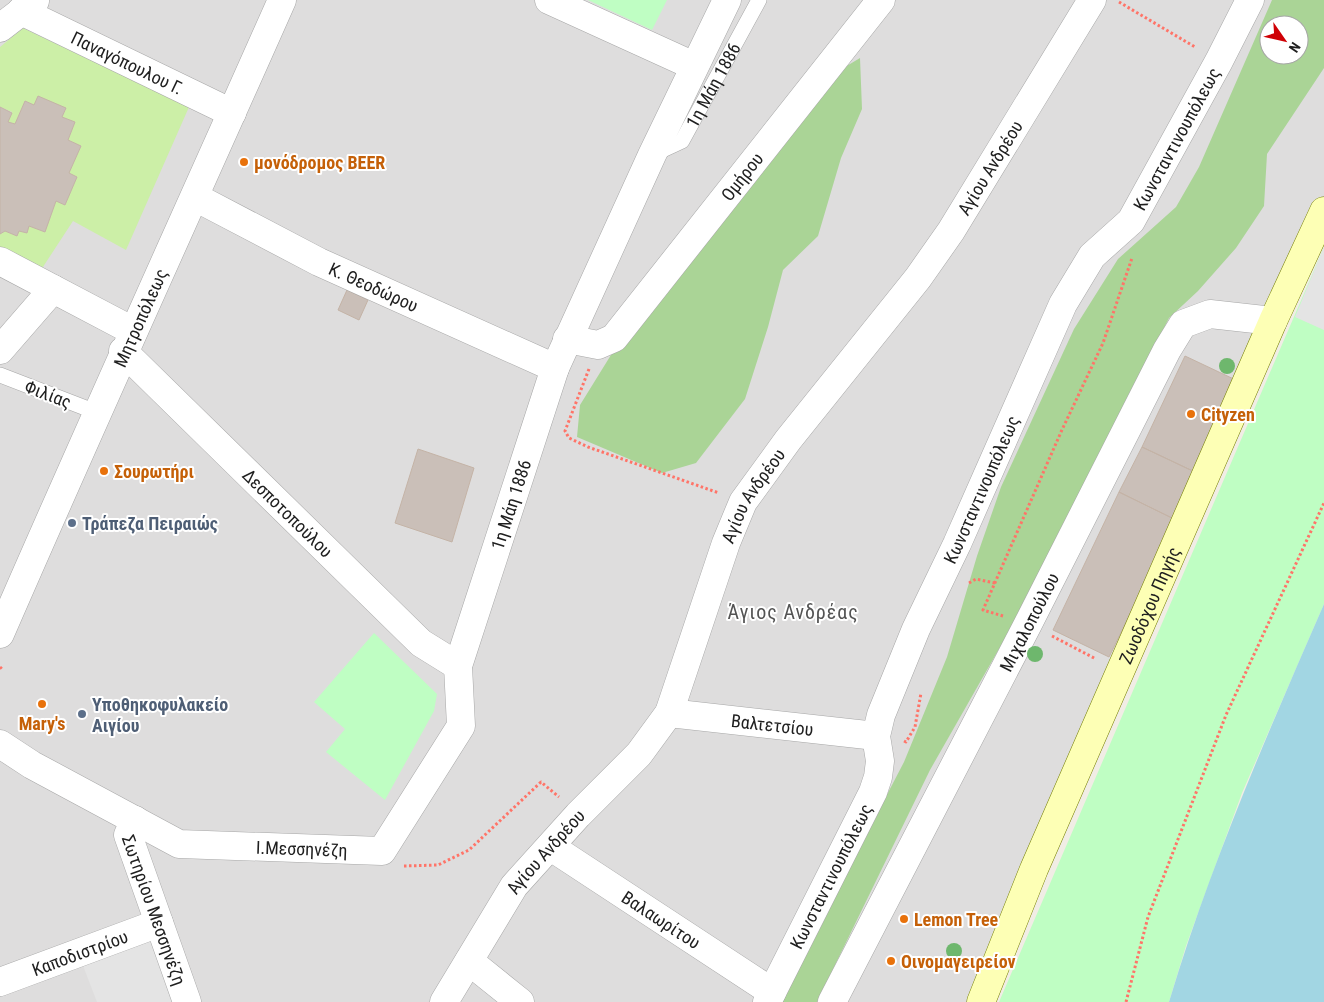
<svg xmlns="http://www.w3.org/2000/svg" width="1324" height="1002" font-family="'Roboto Condensed',sans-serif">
  <rect width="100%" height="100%" fill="#f1ede5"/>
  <path fill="#dedddd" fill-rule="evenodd" d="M 0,0 L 1324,0 L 1324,211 L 981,1002 L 0,1002 ZM 1269,25 L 1299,25 L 1299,55 L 1269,55 Z"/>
  <path fill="#ccefa7" d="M 23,28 L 189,107 L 126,250 L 73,221 L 39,273 L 0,250 L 0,234 L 5,231 L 17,236 L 19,231 L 27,233 L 29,226 L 45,232 L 56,201 L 65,205 L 77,177 L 69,173 L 81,146 L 68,140 L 75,122 L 62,117 L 66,109 L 34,105 L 25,101 L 15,124 L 8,122 L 12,112 L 0,107 L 0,47 Z"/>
  <path fill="#aad496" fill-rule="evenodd" d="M 1272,0 L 1324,0 L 1324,68 L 1267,154 L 1264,206 L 1236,248 L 1198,291 L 1169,318 L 1036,584 L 930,770 L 817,1002 L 779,1002 L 904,762 L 947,657 L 977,556 L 1001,487 L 1074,329 L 1118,259 L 1176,207 L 1199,167 ZM 1269,25 L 1299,25 L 1299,55 L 1269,55 Z
    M 860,58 L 862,109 L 841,158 L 818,236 L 783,270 L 768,327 L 745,399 L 696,463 L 662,473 L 577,437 L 580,405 L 619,342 L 845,67 Z"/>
  <path fill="#bffec3" d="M 588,0 L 667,0 L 652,30 Z
    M 1324,247 L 1324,604 L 1242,793 L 1186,946 L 1169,1002 L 999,1002 Z
    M 374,633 L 437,694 L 434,711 L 385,800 L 326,752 L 345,729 L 314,702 Z"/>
  <path fill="#e4e4e4" d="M 1324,247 L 1324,330 L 1295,317 Z
    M 155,936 L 185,1002 L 97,1002 L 82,963 Z"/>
  <path fill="#a2d6e3" d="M 1324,604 L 1324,1002 L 1169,1002 C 1210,865 1267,735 1324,604 Z"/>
  <path fill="#cabfb8" stroke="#c4b3a6" d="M 38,96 L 66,108 L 62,117 L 75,122 L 68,140 L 81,146 L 69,173 L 77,177 L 65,205 L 56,201 L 45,232 L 29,226 L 27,233 L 19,231 L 17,236 L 5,231 L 0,234 L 0,107 L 12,113 L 8,122 L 15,124 L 25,101 L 34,105 Z
    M 347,290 L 368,300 L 359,320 L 338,310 Z
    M 1185,356 L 1240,382 L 1197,473 L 1142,447 Z
    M 1142,447 L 1197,473 L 1176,520 L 1119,492 Z
    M 418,449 L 474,468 L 452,542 L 395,523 Z
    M 1119,492 L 1176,520 L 1109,657 L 1053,630 Z"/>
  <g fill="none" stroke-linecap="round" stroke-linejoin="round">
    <g stroke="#a7a7a7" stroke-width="16">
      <g id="service">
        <path id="s1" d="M 654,154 L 682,141 L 759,0"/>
        <path d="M 0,375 L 96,412"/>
      </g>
    </g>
    <g stroke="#a7a7a7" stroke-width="29">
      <g id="minor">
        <path d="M 549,0 L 694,66"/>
        <path id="s2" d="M 21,11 L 232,113"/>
        <path d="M 0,28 L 35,1"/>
        <path id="s3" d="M 195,197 L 319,262 L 555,368"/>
        <path d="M 0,261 L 133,331"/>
        <path id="s4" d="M 567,339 L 598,345 L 614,338 L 881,0"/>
        <path d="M 0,350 L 53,289"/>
        <path id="s5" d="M 123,351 L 421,643 L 458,666"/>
        <path id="s6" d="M 669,713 L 876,736"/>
        <path id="s7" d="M 0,744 L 32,765 L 179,844 L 382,851 L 461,726 L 458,666 L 555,368 L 652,155 L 727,0"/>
        <path id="s8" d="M 135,820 L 128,835 L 187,1002"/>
        <path id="s9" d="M 551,847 L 772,992"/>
        <path d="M 469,961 L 520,1002"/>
        <path id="s10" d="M 0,982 L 159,923"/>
        <path id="s11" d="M 444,1002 L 514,886 L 578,815 L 639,754 L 669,713 L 726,543 L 743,502 L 788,440 L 918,278 L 951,231 L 1092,0"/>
        <path id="s12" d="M 767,1002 L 873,792 L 878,777 L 880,761 L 876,736 L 881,715 L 916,629 L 957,544 L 1063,304 L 1092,256 L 1131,221 L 1219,61 L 1250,0"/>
      </g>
    </g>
    <g stroke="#a7a7a7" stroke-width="29">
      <g id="tertiary">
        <path id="s13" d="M 0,634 C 92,422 188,212 282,0"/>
        <path id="s14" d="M 832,1002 L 1028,624 L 1167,350 L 1183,324 L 1210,314 L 1273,321"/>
      </g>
    </g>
    <g stroke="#737d00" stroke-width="29">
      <g id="secondary">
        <path id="s15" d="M 981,1002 L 1034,869 L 1273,321 L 1324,211"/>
      </g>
    </g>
    <path stroke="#ff7468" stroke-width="3" stroke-dasharray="2.5 2.5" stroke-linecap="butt" d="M 1119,2 L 1195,47
      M 589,369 L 565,431 L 569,438 L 588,447 L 719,493
      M 969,583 L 976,579 L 995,583
      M 1003,616 L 983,610 L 1061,432 L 1103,343 L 1132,258
      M 1052,636 L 1096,659
      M 0,667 L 3,670
      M 904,741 L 906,742 L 915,727 L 921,693
      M 404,866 L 438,865 L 469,850 L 541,782 L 559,797
      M 1126,1002 L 1148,917 L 1226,715 L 1324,503"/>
    <use href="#service" stroke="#fff" stroke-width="15"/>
    <use href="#minor" stroke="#fff" stroke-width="28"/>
    <use href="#tertiary" stroke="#fff" stroke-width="28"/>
    <use href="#secondary" stroke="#fdffb5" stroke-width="28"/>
  </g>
  <g fill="#6eb76d">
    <circle cx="1227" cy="366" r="8"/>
    <circle cx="1035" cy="654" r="8"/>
    <circle cx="954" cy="951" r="8"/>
  </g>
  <g fill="#e8710a" stroke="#fff" stroke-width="2">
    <circle cx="244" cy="162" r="5"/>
    <circle cx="1191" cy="414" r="5"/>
    <circle cx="104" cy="471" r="5"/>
    <circle cx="42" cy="704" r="5"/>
    <circle cx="904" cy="919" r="5"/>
    <circle cx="891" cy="961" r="5"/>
  </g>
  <g fill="#5c6f8a" stroke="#fff" stroke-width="2">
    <circle cx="72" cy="523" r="5"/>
    <circle cx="82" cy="714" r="5"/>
  </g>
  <g text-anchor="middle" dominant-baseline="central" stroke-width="4" stroke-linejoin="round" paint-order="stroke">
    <g font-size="18" fill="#202020" stroke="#fff">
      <text stroke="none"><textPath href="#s2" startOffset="118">Παναγόπουλου Γ.</textPath></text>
      <text stroke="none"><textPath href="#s1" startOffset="95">1η Μάη 1886</textPath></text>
      <text stroke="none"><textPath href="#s12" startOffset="966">Κωνσταντινουπόλεως</textPath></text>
      <text stroke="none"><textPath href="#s11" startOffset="1008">Αγίου Ανδρέου</textPath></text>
      <text stroke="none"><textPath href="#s4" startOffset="255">Ομήρου</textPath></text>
      <text stroke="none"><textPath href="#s3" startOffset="200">Κ. Θεοδώρου</textPath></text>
      <text stroke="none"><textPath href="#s13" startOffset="346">Μητροπόλεως</textPath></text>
      <text transform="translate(48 394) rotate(21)">Φιλίας</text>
      <text stroke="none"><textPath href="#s12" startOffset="561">Κωνσταντινουπόλεως</textPath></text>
      <text stroke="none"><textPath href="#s11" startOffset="602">Αγίου Ανδρέου</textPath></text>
      <text stroke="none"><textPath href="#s7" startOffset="786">1η Μάη 1886</textPath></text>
      <text stroke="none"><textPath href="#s5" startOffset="231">Δεσποτοπούλου</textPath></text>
      <text stroke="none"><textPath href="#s15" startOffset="431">Ζωοδόχου Πηγής</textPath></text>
      <text stroke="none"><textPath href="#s14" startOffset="428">Μιχαλοπούλου</textPath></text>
      <text stroke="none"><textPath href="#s6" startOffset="104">Βαλτετσίου</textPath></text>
      <text stroke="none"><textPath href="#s7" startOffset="328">Ι.Μεσσηνέζη</textPath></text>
      <text stroke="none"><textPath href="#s11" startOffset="182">Αγίου Ανδρέου</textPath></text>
      <text stroke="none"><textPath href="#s12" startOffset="141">Κωνσταντινουπόλεως</textPath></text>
      <text stroke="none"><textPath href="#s8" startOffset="96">Σωτηρίου Μεσσηνέζη</textPath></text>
      <text stroke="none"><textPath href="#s9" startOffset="132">Βαλαωρίτου</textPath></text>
      <text stroke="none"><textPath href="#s10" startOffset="85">Καποδιστρίου</textPath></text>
    </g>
    <g font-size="18" font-weight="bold" fill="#c56008" stroke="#fff" text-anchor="start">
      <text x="254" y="162">μονόδρομος BEER</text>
      <text x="1201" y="414">Cityzen</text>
      <text x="114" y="471">Σουρωτήρι</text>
      <text x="42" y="723" text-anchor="middle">Mary's</text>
      <text x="914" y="919">Lemon Tree</text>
      <text x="901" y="961">Οινομαγειρείον</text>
    </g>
    <g font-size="18" font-weight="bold" fill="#4e5e75" stroke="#fff" text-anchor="start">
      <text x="82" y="523">Τράπεζα Πειραιώς</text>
      <text x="92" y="704">Υποθηκοφυλακείο<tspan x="92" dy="21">Αιγίου</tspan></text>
    </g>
    <g font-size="20" letter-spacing="1" fill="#535353" stroke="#fff">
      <text x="793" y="612">Άγιος Ανδρέας</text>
    </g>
  </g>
  <g transform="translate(1284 40) rotate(124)"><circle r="24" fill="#ffffff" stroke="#a6a6a6"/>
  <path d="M0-4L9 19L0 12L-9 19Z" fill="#cf0005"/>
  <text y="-8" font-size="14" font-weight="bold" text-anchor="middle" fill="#202020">N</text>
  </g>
</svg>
